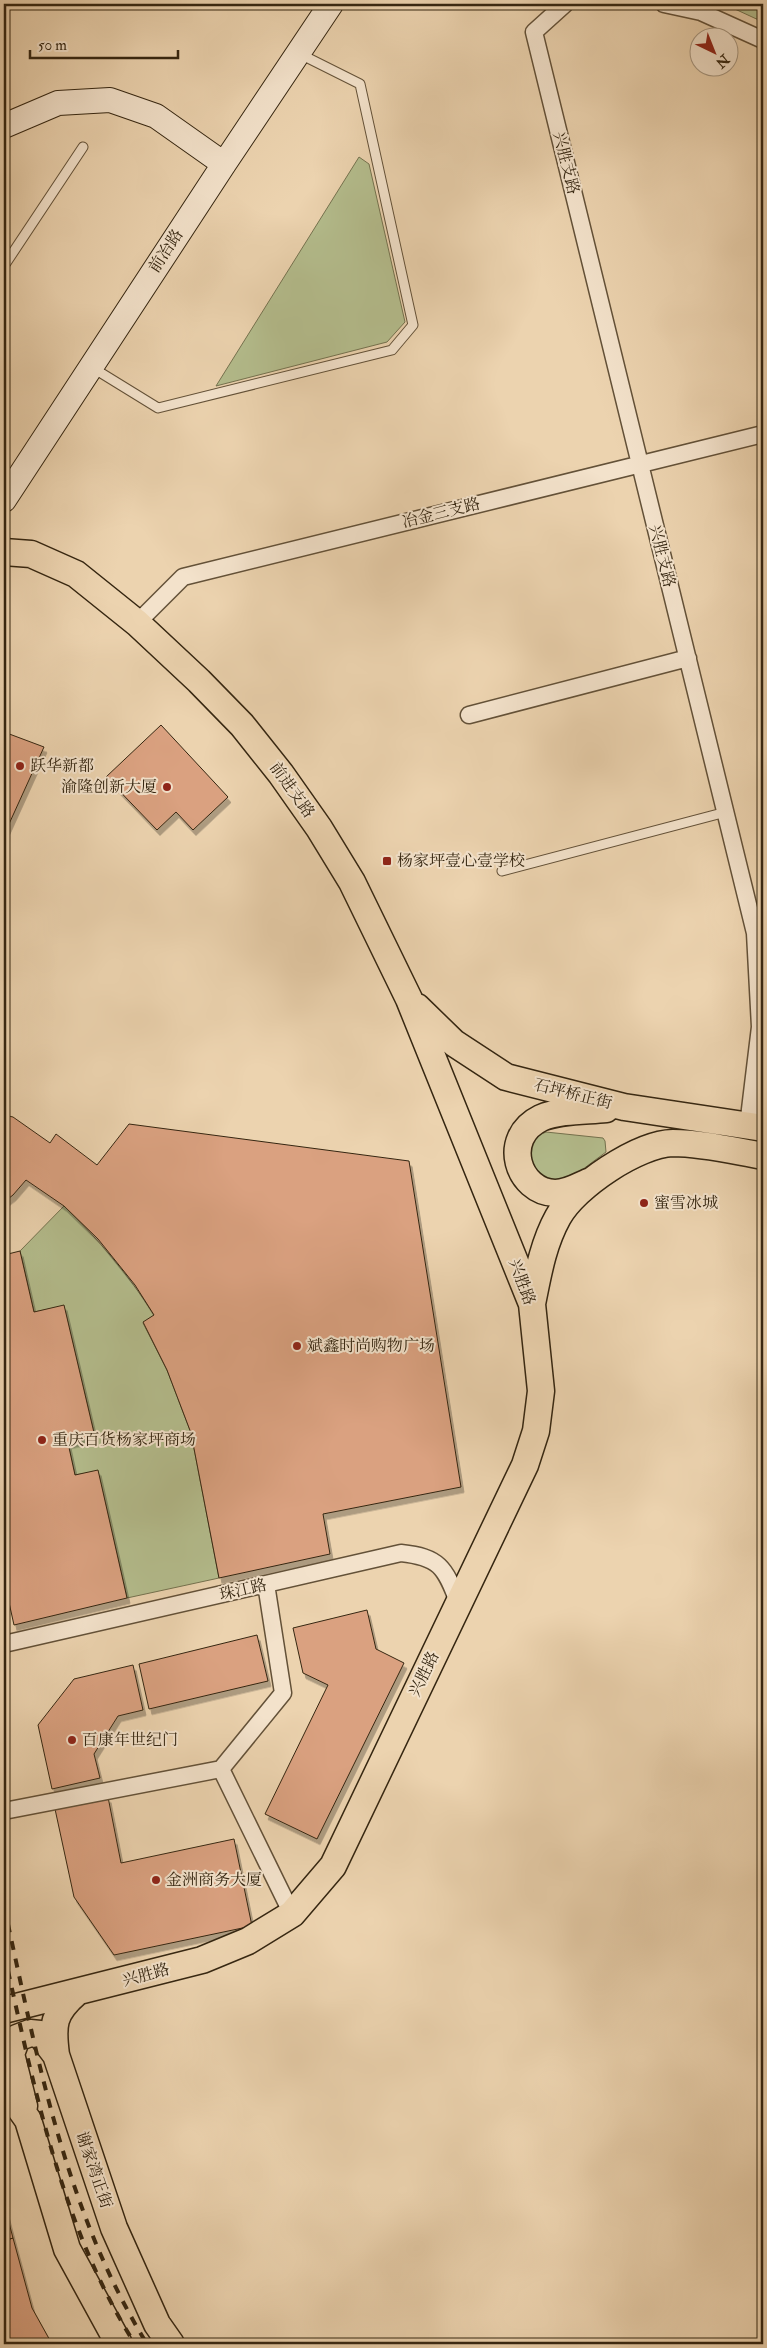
<svg xmlns="http://www.w3.org/2000/svg" width="767" height="2348" font-family="'IM FELL Double Pica','Noto Serif SC',serif">
  <defs>
    <filter id="shadow"><feDropShadow dx="3" dy="5.5" stdDeviation="0" flood-color="#0004"/></filter>
  </defs>
  <rect width="100%" height="100%" fill="#ecd3af"/>
  <filter id="stains"><feTurbulence type="fractalNoise" baseFrequency=".004" numOctaves="4"/><feColorMatrix values="0 0 0 0 .2 0 0 0 0 .09 0 0 0 0 .02 0 0 0 .5 -.17"/></filter>
  <radialGradient id="worn" r=".72"><stop offset=".6" stop-color="#630" stop-opacity="0"/><stop offset="1" stop-color="#630" stop-opacity=".3"/></radialGradient>
  <path fill="#b4bd8d" stroke="#74724f" d="M 724,4 L 763,4 L 763,22 Z
    M 359,157 L 369,164 L 405,322 L 387,342 L 216,386 Z
    M 546,1132 L 603,1138 L 605,1141 L 606,1152 L 567,1181 L 543,1182 L 526,1156 C 528,1145 536,1136 546,1132 Z
    M 64,1206 C 98,1239 128,1274 154,1315 L 143,1323 L 167,1370 L 191,1433 L 219,1578 L 127,1598 L 98,1471 L 75,1475 L 68,1443 L 95,1437 L 64,1306 L 34,1312 L 20,1251 Z"/>
  <path fill="#daa180" stroke="#352611" filter="url(#shadow)" d="M 161,725 L 228,797 L 193,830 L 176,812 L 157,830 L 106,777 Z
    M 4,732 L 44,747 L 4,835 Z
    M 4,1115 L 13,1117 L 50,1143 L 56,1134 L 97,1165 L 129,1124 L 409,1161 L 461,1487 L 323,1514 L 330,1554 L 219,1578 L 191,1433 L 167,1370 L 143,1322 L 154,1315 L 135,1285 L 98,1239 L 64,1206 L 26,1180 L 13,1195 L 4,1202 Z
    M 20,1251 L 34,1312 L 64,1305 L 95,1437 L 68,1443 L 75,1475 L 98,1470 L 127,1598 L 14,1625 L 4,1580 L 4,1255 Z
    M 367,1610 L 376,1649 L 404,1663 L 317,1839 L 265,1814 L 328,1685 L 303,1673 L 293,1628 Z
    M 257,1635 L 268,1681 L 149,1709 L 139,1664 Z
    M 133,1665 L 143,1710 L 118,1716 L 94,1754 L 100,1778 L 52,1789 L 38,1725 L 74,1679 Z
    M 108,1797 L 121,1863 L 234,1839 L 252,1926 L 114,1955 L 74,1897 L 55,1809 Z
    M 4,2204 L 13,2238 L 4,2241 Z
    M 13,2238 L 32,2308 L 52,2344 L 4,2344 L 4,2241 Z"/>
  <g fill="none" stroke-linecap="round" stroke-linejoin="round">
    <g stroke="#635138" stroke-width="11">
      <path id="lane" d="M 4,266 L 83,147
        M 93,368 L 158,408 L 392,350 L 413,325 L 360,84 L 300,54
        M 502,871 L 726,812"/>
    </g>
    <g stroke="#635138" stroke-width="19">
      <path id="street" d="M 565,4 L 534,32 L 755,933 L 760,1027 L 748,1126
        M 664,4 L 701,12 L 763,40
        M 137,623 L 183,577 L 763,434
        M 469,715 L 688,658
        M 4,1644 L 401,1553 C 439,1557 445,1567 458,1602
        M 221,1769 L 292,1914
        M 4,1811 L 221,1769 L 283,1693 L 266,1584"/>
    </g>
    <g stroke="#352611" stroke-width="26">
      <path id="secondary" d="M 4,126 L 58,103 L 110,100 L 156,116 L 224,164
        M 4,500 L 224,164 L 331,4"/>
    </g>
    <g stroke="#352611" stroke-width="29">
      <path id="primary" d="M 4,552 L 31,554 L 76,574 L 137,623 L 199,681 L 242,725 L 281,774 L 319,828 L 352,882 L 409,999 L 532,1304 L 541,1391 L 536,1431 L 525,1465 L 333,1866 L 292,1914 L 248,1941 L 202,1960 L 4,2010
        M 417,1007 L 454,1043 L 506,1077 L 624,1107 L 763,1128
        M 588,1182 C 577,1187 567,1193 555,1193 C 518,1192 500,1138 541,1118 C 560,1110 586,1111 606,1109
        M 532,1304 C 538,1274 543,1244 558,1217 C 575,1186 638,1144 673,1143 C 703,1143 734,1151 763,1156
        M 76,1993 C 53,2013 52,2025 56,2055 L 114,2228 L 157,2324 L 171,2344
        M 4,2086 L 28,2120 L 67,2249 L 119,2344
        M 24,2106 L 11,2054 L 17,2038 L 30,2033 L 40,2034 L 56,2055"/>
    </g>
    <use href="#lane" stroke="#f3e2cb" stroke-width="9"/>
    <use href="#street" stroke="#f3e2cb" stroke-width="16"/>
    <use href="#secondary" stroke="#f3e2cb" stroke-width="24"/>
    <use href="#primary" stroke="#ecd3af" stroke-width="26"/>
    <path stroke="#352611" stroke-width="4" stroke-dasharray="9 9" stroke-linecap="butt" d="M 4,1906 C 37,2056 65,2211 147,2344
      M 4,1953 C 34,2086 61,2227 135,2344"/>
  </g>
  <g fill="#8f2418" stroke="#f3e2cb" stroke-width="2">
    <circle cx="20" cy="766" r="5"/>
    <circle cx="167" cy="787" r="5"/>
    <rect x="382" y="856" width="10" height="10" rx="2.5"/>
    <circle cx="644" cy="1203" r="5"/>
    <circle cx="297" cy="1346" r="5"/>
    <circle cx="42" cy="1440" r="5"/>
    <circle cx="72" cy="1740" r="5"/>
    <circle cx="156" cy="1880" r="5"/>
  </g>
  <g text-anchor="middle" dominant-baseline="central" stroke-width="4" stroke-linejoin="round" paint-order="stroke">
    <g font-size="16" fill="#352611" stroke="#f3e2cb">
      <text transform="translate(566 163) rotate(76)">兴胜支路</text>
      <text transform="translate(166 251) rotate(-57)">前冶路</text>
      <text transform="translate(441 513) rotate(-14)">冶金三支路</text>
      <text transform="translate(662 556) rotate(76)">兴胜支路</text>
      <text transform="translate(292 790) rotate(54)">前进支路</text>
      <text transform="translate(573 1094) rotate(14)">石坪桥正街</text>
      <text transform="translate(522 1282) rotate(70)">兴胜路</text>
      <text transform="translate(243 1590) rotate(-13)">珠江路</text>
      <text transform="translate(424 1674) rotate(-64)">兴胜路</text>
      <text transform="translate(146 1975) rotate(-15)">兴胜路</text>
      <text transform="translate(94 2170) rotate(71)">谢家湾正街</text>
    </g>
    <g font-size="16" fill="#352611" stroke="#f3e2cb" text-anchor="start">
      <text x="30" y="766">跃华新都</text>
      <text x="157" y="787" text-anchor="end">渝隆创新大厦</text>
      <text x="397" y="861">杨家坪壹心壹学校</text>
      <text x="654" y="1203">蜜雪冰城</text>
      <text x="307" y="1346">斌鑫时尚购物广场</text>
      <text x="52" y="1440">重庆百货杨家坪商场</text>
      <text x="82" y="1740">百康年世纪门</text>
      <text x="166" y="1880">金洲商务大厦</text>
    </g>
  </g>
  <rect width="767" height="2348" fill="none" stroke="#ecd3af" stroke-width="20"/>
  <rect x="5" y="5" width="757" height="2338" fill="none" stroke="#352611" stroke-width="2.5"/>
  <rect x="10" y="10" width="747" height="2328" fill="none" stroke="#352611"/>
  <g transform="translate(714 52) rotate(137)"><circle r="24" fill="#f3e2cb" stroke="#a79781"/>
  <path d="M0-4L9 19L0 12L-9 19Z" fill="#8f2418"/>
  <text y="-8" font-size="14" font-weight="bold" text-anchor="middle" fill="#352611">N</text>
  </g>
  <path d="M30 50v8h148v-8" fill="none" stroke="#352611" stroke-width="2.5"/>
  <text x="38" y="50" font-size="15" fill="#352611" stroke="#f3e2cb" stroke-width="4" paint-order="stroke">50 m</text>
  <rect width="100%" height="100%" filter="url(#stains)"/>
  <rect width="100%" height="100%" fill="url(#worn)"/>
</svg>
